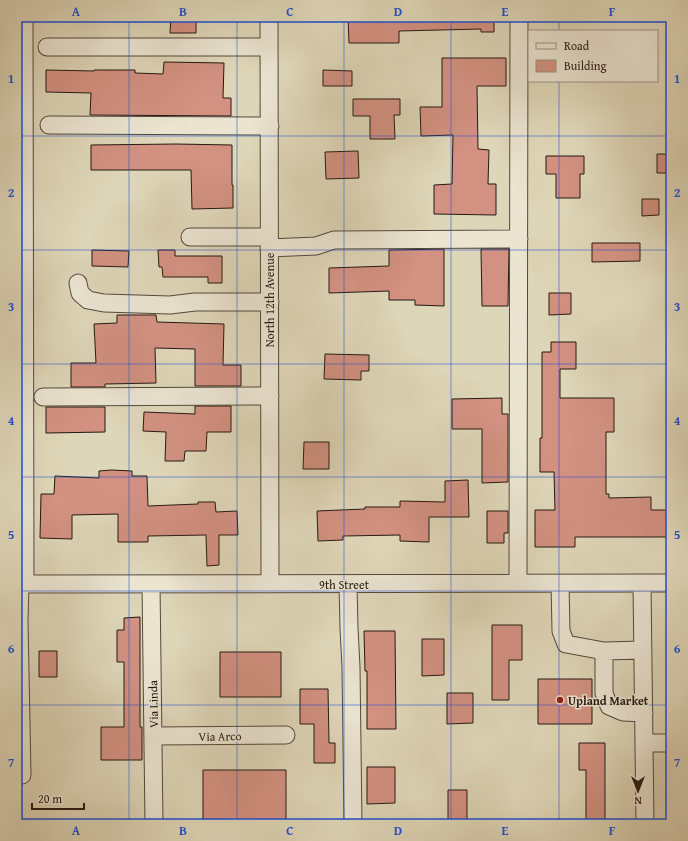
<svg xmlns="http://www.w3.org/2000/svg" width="688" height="841" font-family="'Gentium Book Plus',serif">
  <rect width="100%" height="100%" fill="#ded6b8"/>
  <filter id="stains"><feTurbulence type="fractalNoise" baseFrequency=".005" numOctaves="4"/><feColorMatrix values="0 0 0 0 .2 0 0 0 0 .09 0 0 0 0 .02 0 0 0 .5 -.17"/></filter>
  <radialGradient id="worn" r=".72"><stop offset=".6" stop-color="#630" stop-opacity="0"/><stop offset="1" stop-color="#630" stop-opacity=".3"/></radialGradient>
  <path fill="#d29181" stroke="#261811" d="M 171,17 L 196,17 L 196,33 L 170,33 Z
    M 348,17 L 494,17 L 494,32 L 481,32 L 481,29 L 399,31 L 399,43 L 349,43 Z
    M 442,58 L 506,58 L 506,86 L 477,86 L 478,149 L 489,150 L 488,184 L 496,184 L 496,215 L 434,214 L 434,185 L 452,184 L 453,135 L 421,136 L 420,107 L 442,107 Z
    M 164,62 L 224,63 L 223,98 L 231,98 L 231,116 L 90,115 L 91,93 L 46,92 L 46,70 L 94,71 L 94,70 L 135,70 L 135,73 L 163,74 Z
    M 323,70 L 352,71 L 352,86 L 323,86 Z
    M 353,99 L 400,99 L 400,115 L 394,115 L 395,139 L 370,139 L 370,116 L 353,116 Z
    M 176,144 L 232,145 L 232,185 L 233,185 L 233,208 L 192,209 L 191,170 L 91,170 L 91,145 Z
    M 358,151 L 359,178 L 326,179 L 325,152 Z
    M 657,154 L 671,154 L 671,173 L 657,173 Z
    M 546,156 L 584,156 L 584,174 L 580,174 L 580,198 L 556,198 L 556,174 L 546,174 Z
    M 642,199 L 659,199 L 659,215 L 642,216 Z
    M 592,243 L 640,243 L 640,261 L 592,262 Z
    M 444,249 L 444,306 L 415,305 L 415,300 L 389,300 L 389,291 L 329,293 L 329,268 L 389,266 L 389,250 Z
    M 481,249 L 509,249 L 508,306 L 482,306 Z
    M 92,250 L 129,251 L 128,267 L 92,266 Z
    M 158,250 L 175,250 L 175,256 L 222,256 L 222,283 L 208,283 L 208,277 L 163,277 L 162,267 L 159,267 Z
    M 549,293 L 571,293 L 571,314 L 549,315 Z
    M 117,315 L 156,315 L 157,322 L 224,324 L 223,365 L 241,365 L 241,386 L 195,386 L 195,349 L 155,348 L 156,383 L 105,384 L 105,387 L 71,387 L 71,363 L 96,363 L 94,324 L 117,323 Z
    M 551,342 L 576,342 L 576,369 L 560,369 L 560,398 L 614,398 L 614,432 L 606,432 L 606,494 L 609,494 L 609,498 L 651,497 L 651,510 L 671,510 L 671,537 L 575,537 L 575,547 L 535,547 L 535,510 L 555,510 L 554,472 L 540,472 L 540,438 L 542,438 L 542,352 L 551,352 Z
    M 325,354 L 369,355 L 369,371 L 361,371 L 361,380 L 324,379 Z
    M 502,398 L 502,414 L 508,414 L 508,482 L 482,483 L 482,429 L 452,429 L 452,399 Z
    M 195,406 L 231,406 L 231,432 L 207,432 L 206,451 L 185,451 L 184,461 L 165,461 L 166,432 L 143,431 L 144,412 L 195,414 Z
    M 46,407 L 105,407 L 105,432 L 46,433 Z
    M 304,442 L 329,442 L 329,469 L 303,469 Z
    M 111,470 L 132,471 L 132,476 L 147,476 L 148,506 L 198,504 L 198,502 L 215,502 L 216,512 L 237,511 L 238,535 L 219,535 L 219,565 L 207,566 L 206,535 L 148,536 L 148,542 L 118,542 L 118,514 L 72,515 L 72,539 L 40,538 L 41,494 L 54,494 L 55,476 L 99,478 L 99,471 Z
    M 468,480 L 469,517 L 429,517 L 429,542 L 400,541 L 400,535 L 343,536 L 343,540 L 318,541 L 317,511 L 365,509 L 365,507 L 400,507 L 400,501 L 445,502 L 445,481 Z
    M 487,511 L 508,511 L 508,533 L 504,533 L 504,543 L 487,543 Z
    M 140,617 L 140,727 L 142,727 L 142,760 L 101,760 L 101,727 L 124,727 L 124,662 L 117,662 L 117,630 L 124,630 L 124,618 Z
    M 492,625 L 522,625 L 522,660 L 509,660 L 509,700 L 492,700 Z
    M 364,631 L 395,631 L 396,729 L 367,729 L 367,671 L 365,671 Z
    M 422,639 L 444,639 L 444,675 L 422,676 Z
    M 39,651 L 57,651 L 57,677 L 39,677 Z
    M 220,652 L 281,652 L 281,697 L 220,697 Z
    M 538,679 L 592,679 L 592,724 L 538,724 Z
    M 300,689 L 328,689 L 329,743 L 335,743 L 335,763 L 314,763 L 314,724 L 300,724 Z
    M 447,693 L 473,693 L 473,723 L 447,724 Z
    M 579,743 L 605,743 L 605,824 L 586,824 L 586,770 L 579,770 Z
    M 367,767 L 395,767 L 395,803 L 367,804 Z
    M 203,770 L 286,770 L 286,820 L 203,820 Z
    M 448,790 L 467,790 L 467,824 L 448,824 Z"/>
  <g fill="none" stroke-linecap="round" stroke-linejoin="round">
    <g stroke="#54483b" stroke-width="19">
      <path id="minor" d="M 24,17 L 25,584
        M 269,17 L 270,584
        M 47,47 L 269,47
        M 49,125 L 270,126
        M 190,237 L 269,237
        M 269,248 L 316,246 L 334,240 L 519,239
        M 78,283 L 80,293 L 88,300 L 104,303 L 170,305 L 195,302 L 270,302
        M 43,397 L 270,396
        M 518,583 L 519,17
        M 560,583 L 561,631 L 566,644 L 604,651 L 643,650
        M 17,584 L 671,583
        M 20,584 L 19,621 L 22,775
        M 151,584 L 154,824
        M 348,584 L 349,628 L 351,667 L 353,824
        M 642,584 L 645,824
        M 604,651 L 604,693 L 609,706 L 623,712 L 644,713
        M 153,736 L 286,735
        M 644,743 L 671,743"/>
    </g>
    <use href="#minor" stroke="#eae4d1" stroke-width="17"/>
  </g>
  <path fill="none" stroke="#1d4ed8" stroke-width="1" stroke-opacity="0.55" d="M 129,17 L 129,824M 237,17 L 237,824M 344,17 L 344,824M 451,17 L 451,824M 559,17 L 559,31M 559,81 L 559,824M 17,136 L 671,136M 17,250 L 671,250M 17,364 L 671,364M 17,477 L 671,477M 17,591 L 671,591M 17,705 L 671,705"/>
  <circle fill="#8f2418" stroke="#eae4d1" stroke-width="1.5" cx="560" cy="700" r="4"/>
  <g text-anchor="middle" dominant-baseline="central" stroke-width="3" stroke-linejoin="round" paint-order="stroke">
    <g font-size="12" fill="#261811" stroke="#eae4d1">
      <text transform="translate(269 300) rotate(-90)">North 12th Avenue</text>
      <text x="344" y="584">9th Street</text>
      <text transform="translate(153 704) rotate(-91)">Via Linda</text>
      <text transform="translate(220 736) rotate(-1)">Via Arco</text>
    </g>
    <g font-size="12" font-weight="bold" fill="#261811" stroke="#eae4d1" text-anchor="start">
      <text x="568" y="700">Upland Market</text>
    </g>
  </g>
  <rect width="688" height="841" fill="none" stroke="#ded6b8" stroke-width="44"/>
  <rect x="528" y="30" width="130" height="52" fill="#eae4d1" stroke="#9c9284"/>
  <rect x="536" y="43" width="20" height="6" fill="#eae4d1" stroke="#9c9284"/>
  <text x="564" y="50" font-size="12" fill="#261811">Road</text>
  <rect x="536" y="60" width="20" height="12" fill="#d29181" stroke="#9c9284"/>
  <text x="564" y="70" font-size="12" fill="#261811">Building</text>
  <g transform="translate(638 791) rotate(180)" stroke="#eae4d1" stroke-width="3" paint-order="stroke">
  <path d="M0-3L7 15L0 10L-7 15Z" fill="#261811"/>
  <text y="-6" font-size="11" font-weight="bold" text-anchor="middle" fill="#261811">N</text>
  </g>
  <path d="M32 803v6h52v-6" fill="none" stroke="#261811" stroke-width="2"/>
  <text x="38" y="803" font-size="12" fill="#261811" stroke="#eae4d1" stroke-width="3" paint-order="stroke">20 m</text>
  <rect x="22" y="22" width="644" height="797" fill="none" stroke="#1d4ed8" stroke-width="1.5"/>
  <g font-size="13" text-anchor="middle" font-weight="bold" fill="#1d4ed8">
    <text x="76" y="16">A</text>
    <text x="183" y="16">B</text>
    <text x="290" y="16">C</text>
    <text x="398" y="16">D</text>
    <text x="505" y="16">E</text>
    <text x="612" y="16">F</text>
    <text x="11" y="83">1</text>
    <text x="677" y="83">1</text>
    <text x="11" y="197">2</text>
    <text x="677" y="197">2</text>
    <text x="11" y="311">3</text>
    <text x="677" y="311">3</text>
    <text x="11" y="425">4</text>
    <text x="677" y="425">4</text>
    <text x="11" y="539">5</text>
    <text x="677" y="539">5</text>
    <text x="11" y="653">6</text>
    <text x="677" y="653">6</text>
    <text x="11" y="767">7</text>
    <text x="677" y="767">7</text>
    <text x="76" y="835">A</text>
    <text x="183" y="835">B</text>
    <text x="290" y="835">C</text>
    <text x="398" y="835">D</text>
    <text x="505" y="835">E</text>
    <text x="612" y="835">F</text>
  </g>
  <rect width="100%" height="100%" filter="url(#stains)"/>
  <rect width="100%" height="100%" fill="url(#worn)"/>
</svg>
